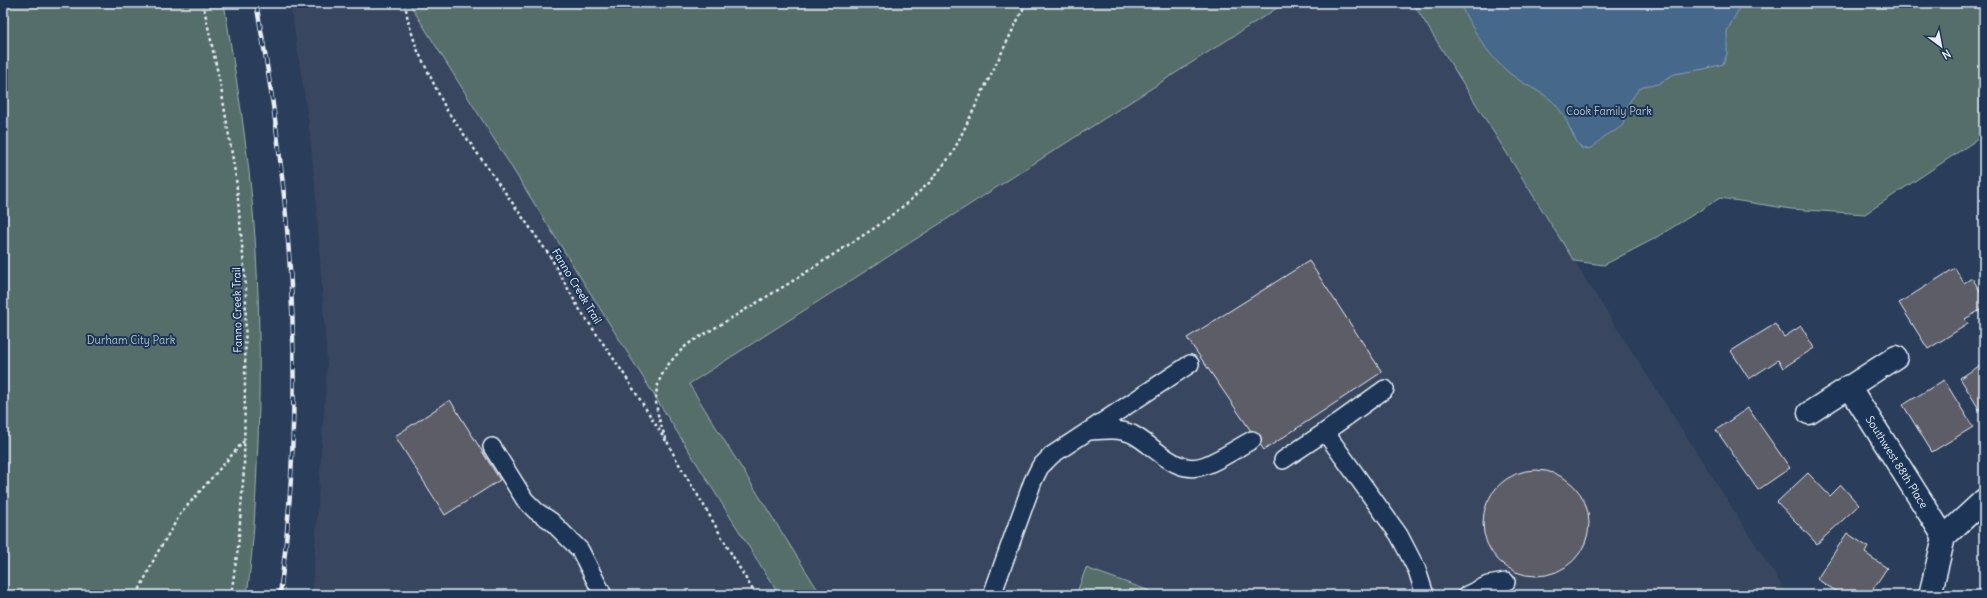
<svg xmlns="http://www.w3.org/2000/svg" width="1987" height="598" font-family="Delius,sans-serif">
  <rect width="100%" height="100%" fill="#2a3d5a"/>
  <filter id="ink" filterUnits="userSpaceOnUse"><feTurbulence type="fractalNoise" baseFrequency=".025" numOctaves="2"/><feDisplacementMap in="SourceGraphic" scale="8" xChannelSelector="R" yChannelSelector="G"/><feConvolveMatrix kernelMatrix="1 2 1 2 8 2 1 2 1" color-interpolation-filters="sRGB"/></filter>
  <g filter="url(#ink)">
    <path fill="#39475e" d="M 290,3 L 409,3 L 779,595 L 312,595 L 327,364 L 315,184 L 308,118 Z
      M 1285,3 L 1413,3 L 1574,261 L 1788,595 L 821,595 L 689,384 Z"/>
    <path fill="#556e6b" stroke="#9eb0b2" d="M 3,3 L 224,3 C 232,54 241,104 247,155 C 259,250 261,346 258,442 C 256,493 254,544 247,595 L 3,595 Z
      M 409,3 L 1285,3 L 689,384 L 821,595 L 779,595 Z
      M 1413,3 L 1984,3 L 1984,135 L 1865,214 L 1791,209 L 1720,198 L 1652,240 L 1604,265 L 1574,261 Z
      M 1086,568 L 1150,591 L 1149,595 L 1076,595 Z"/>
    <path fill="#44678b" stroke="#869eb7" d="M 1459,3 L 1642,3 L 1673,7 L 1701,3 L 1742,3 L 1727,31 L 1727,54 L 1723,64 L 1704,69 L 1674,74 L 1658,84 L 1648,85 L 1639,89 L 1628,104 L 1623,125 L 1615,131 L 1606,135 L 1592,148 L 1582,149 C 1571,136 1568,118 1556,105 C 1546,93 1528,87 1516,78 C 1488,58 1475,32 1459,3 Z"/>
    <path fill="#5d5d67" stroke="#e8f1f8" d="M 1309,261 L 1382,372 L 1264,450 L 1187,338 Z
      M 1955,268 L 1964,283 L 1972,278 L 1984,297 L 1984,308 L 1965,319 L 1968,324 L 1928,349 L 1899,303 Z
      M 1775,324 L 1784,337 L 1801,326 L 1814,348 L 1783,368 L 1778,360 L 1749,379 L 1731,351 Z
      M 1984,363 L 1984,417 L 1960,378 Z
      M 1944,380 L 1973,427 L 1932,452 L 1903,405 Z
      M 450,400 L 500,480 L 445,515 L 395,436 Z
      M 1748,408 L 1790,468 L 1758,490 L 1716,430 Z
      M1483 523a53 53 0 1 1 106 0a53 53 0 1 1-106 0Z
      M 1808,473 L 1830,496 L 1841,485 L 1859,505 L 1817,544 L 1777,502 Z
      M 1847,533 L 1868,547 L 1865,553 L 1887,568 L 1869,595 L 1842,595 L 1817,579 Z"/>
    <g fill="none" stroke-linecap="round" stroke-linejoin="round">
      <g stroke="#e8f1f8" stroke-width="20">
        <path id="service" d="M 1089,431 C 1103,430 1119,428 1132,434 C 1156,446 1176,477 1206,465 C 1222,459 1237,448 1252,440
          M 1325,432 L 1385,389
          M 492,447 L 525,500 L 536,511 L 551,521 L 580,550 L 603,595
          M 1283,460 L 1325,432 L 1399,535 L 1417,570 L 1425,595
          M 992,595 L 1033,481 L 1040,467 L 1052,455 L 1190,364
          M 1467,595 L 1488,585 L 1506,582"/>
      </g>
      <g stroke="#e8f1f8" stroke-width="25">
        <path id="minor" d="M 1849,386 L 1944,537
          M 1809,413 L 1896,357
          M 1930,595 L 1944,537 L 1984,500"/>
      </g>
      <path stroke="#e8f1f8" stroke-width="2.5" stroke-dasharray="3 3" stroke-linecap="butt" d="M 203,3 L 221,88 L 236,178 L 246,289 L 244,469 L 238,548 L 231,595
        M 405,3 L 408,21 L 417,49 L 446,109 L 550,256 L 578,307 L 622,371 L 668,444
        M 137,595 L 156,555 L 181,513 L 244,441
        M 756,595 C 739,568 723,539 707,511 C 688,477 659,440 656,401 C 655,377 671,359 688,344 L 788,284 L 876,227 L 906,204 L 930,182 L 952,154 L 1026,3"/>
      <use href="#service" stroke="#1d3557" stroke-width="17"/>
      <use href="#minor" stroke="#1d3557" stroke-width="22"/>
      <g stroke="#e8f1f8" stroke-width="4.5">
        <path id="rail" d="M 256,3 C 293,198 306,398 280,595"/>
      </g>
      <use href="#rail" stroke="#1d3557" stroke-width="3" stroke-dasharray="9" stroke-linecap="butt"/>
    </g>
  </g>
  <g text-anchor="middle" dominant-baseline="central" stroke-width="4" stroke-linejoin="round" paint-order="stroke">
    <g font-size="11" fill="#b5c3c7" stroke="#1d3557">
      <text x="1609" y="111">Cook Family Park</text>
      <text x="131" y="340">Durham City Park</text>
    </g>
    <g font-size="11" fill="#e8f1f8" stroke="#1d3557">
      <text transform="translate(577 286) rotate(59)">Fanno Creek Trail</text>
      <text transform="translate(237 310) rotate(-91)">Fanno Creek Trail</text>
      <text transform="translate(1897 462) rotate(58)">Southwest 88th Place</text>
    </g>
  </g>
  <rect width="1987" height="598" fill="none" stroke="#1d3557" stroke-width="16"/>
  <rect x="8" y="8" width="1971" height="582" fill="none" stroke="#e8f1f8" stroke-width="1.5" filter="url(#ink)"/>
  <g transform="translate(1941 46) rotate(148)" stroke="#1d3557" stroke-width="3" paint-order="stroke">
  <path d="M0-3L7 15L0 10L-7 15Z" fill="#e8f1f8"/>
  <text y="-6" font-size="11" font-weight="bold" text-anchor="middle" fill="#e8f1f8">N</text>
  </g>
</svg>
